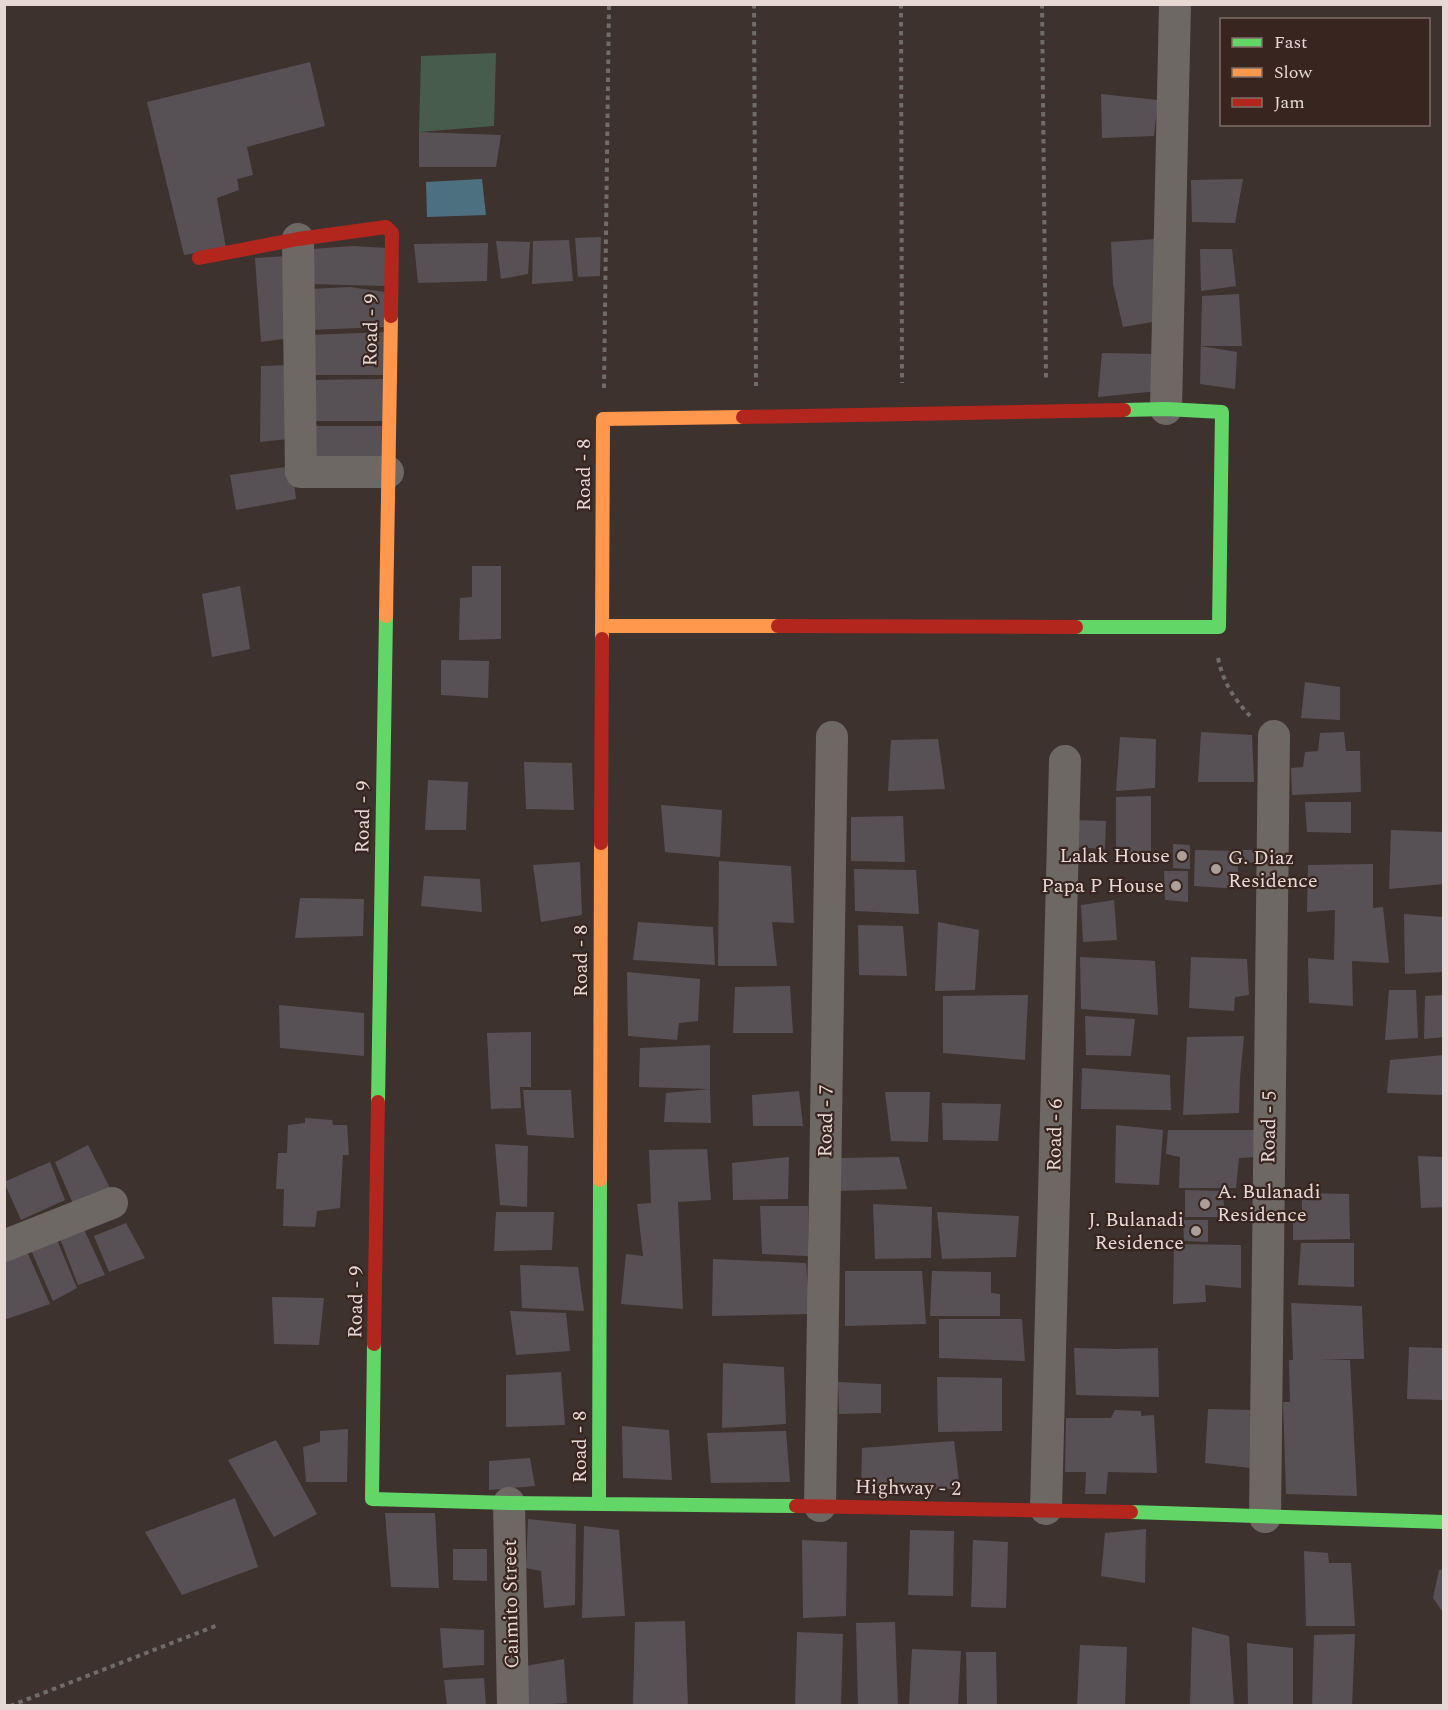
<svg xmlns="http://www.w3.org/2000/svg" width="1448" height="1710" font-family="Spectral,serif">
  <rect width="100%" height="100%" fill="#3d322e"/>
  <path fill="#475c4d" d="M 496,53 L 494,126 L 419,132 L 421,56 Z"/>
  <path fill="#4d7080" d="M 482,179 L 486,215 L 427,217 L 426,182 Z"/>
  <path fill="#575156" d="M 310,62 L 325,126 L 247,147 L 253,175 L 237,179 L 239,190 L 217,198 L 226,248 L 184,255 L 147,102 Z
    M 1101,94 L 1158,100 L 1154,136 L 1102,138 Z
    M 419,132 L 501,135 L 496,167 L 419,167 Z
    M 1243,179 L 1235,223 L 1192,222 L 1191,180 Z
    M 601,237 L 600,276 L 578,277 L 575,238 Z
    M 1155,239 L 1159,321 L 1123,327 L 1113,284 L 1111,242 Z
    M 569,240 L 573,281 L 532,284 L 533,241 Z
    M 496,241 L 530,242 L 528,274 L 501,279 Z
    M 488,243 L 487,281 L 418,283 L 414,244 Z
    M 352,246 L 387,248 L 386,286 L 310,284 L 313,249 Z
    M 1200,249 L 1232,249 L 1236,286 L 1201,291 Z
    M 288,256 L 290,338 L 261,342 L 255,258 Z
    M 350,287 L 385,292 L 385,327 L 308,330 L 309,289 Z
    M 1239,294 L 1242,346 L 1201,346 L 1237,352 L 1235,389 L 1200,384 L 1202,296 Z
    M 387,332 L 384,375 L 310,375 L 308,335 Z
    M 1102,353 L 1156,354 L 1158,391 L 1098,397 Z
    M 290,365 L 288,439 L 260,442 L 261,366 Z
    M 385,379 L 383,421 L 308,421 L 309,380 Z
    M 308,426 L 385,426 L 384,464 L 310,464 Z
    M 292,466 L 296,499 L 236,510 L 230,475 Z
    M 472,566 L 501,566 L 501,639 L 459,640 L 460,598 L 472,597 Z
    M 240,586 L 250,649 L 212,657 L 202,594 Z
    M 441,660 L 489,661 L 488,698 L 441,695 Z
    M 1305,682 L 1340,687 L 1340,720 L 1301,718 Z
    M 1201,732 L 1252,735 L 1254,782 L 1198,782 Z
    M 1344,732 L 1346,751 L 1360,751 L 1361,792 L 1292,795 L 1291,768 L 1303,767 L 1305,752 L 1318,751 L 1320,733 Z
    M 1120,737 L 1156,739 L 1155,788 L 1116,791 Z
    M 938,739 L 945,789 L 888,791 L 891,740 Z
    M 524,762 L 572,763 L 574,810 L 526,809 Z
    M 428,780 L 468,782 L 466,830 L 425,830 Z
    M 1151,796 L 1151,854 L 1116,854 L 1116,797 Z
    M 1305,802 L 1351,802 L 1351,833 L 1307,832 Z
    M 661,805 L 722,810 L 720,857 L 665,852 Z
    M 903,816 L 905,862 L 851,861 L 851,817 Z
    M 1072,820 L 1106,821 L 1105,849 L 1070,847 Z
    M 1391,830 L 1444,832 L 1444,884 L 1389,889 Z
    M 1173,844 L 1190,845 L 1190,869 L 1173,868 Z
    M 1195,850 L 1237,851 L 1239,889 L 1194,886 Z
    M 1241,850 L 1261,850 L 1260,863 L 1242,862 Z
    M 719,861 L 791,866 L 794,923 L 772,922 L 777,966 L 718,966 Z
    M 580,862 L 582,915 L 541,922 L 533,865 Z
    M 1373,864 L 1373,908 L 1383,907 L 1389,963 L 1352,961 L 1353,1006 L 1309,1003 L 1308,958 L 1334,960 L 1335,910 L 1307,912 L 1308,865 Z
    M 854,869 L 916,870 L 919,914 L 855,911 Z
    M 1164,871 L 1188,871 L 1188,902 L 1165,900 Z
    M 424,876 L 480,879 L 482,912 L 421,906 Z
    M 300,898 L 364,899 L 363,936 L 295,938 Z
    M 1114,900 L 1117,940 L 1083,942 L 1081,905 Z
    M 1404,914 L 1444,917 L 1444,972 L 1405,974 Z
    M 638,922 L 713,927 L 715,965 L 633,960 Z
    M 938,922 L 979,930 L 975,990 L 935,991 Z
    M 858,925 L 903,926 L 907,976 L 859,975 Z
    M 1080,957 L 1155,961 L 1158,1015 L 1081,1009 Z
    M 1191,957 L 1247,959 L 1249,995 L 1235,997 L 1234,1011 L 1189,1008 Z
    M 627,972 L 700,979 L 698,1021 L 679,1023 L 677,1040 L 628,1036 Z
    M 790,986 L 793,1033 L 733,1033 L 735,987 Z
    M 1389,990 L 1416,990 L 1418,1038 L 1385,1040 Z
    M 1028,995 L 1025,1060 L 943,1053 L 943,996 Z
    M 1444,995 L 1444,1037 L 1424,1039 L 1425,996 Z
    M 279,1005 L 364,1013 L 364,1056 L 280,1048 Z
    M 1085,1016 L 1135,1019 L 1131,1056 L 1086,1055 Z
    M 531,1032 L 531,1087 L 520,1087 L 521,1108 L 491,1109 L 487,1033 Z
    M 1244,1036 L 1240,1078 L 1239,1113 L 1183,1115 L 1187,1037 Z
    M 710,1045 L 710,1089 L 639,1087 L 640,1048 Z
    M 1444,1055 L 1444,1095 L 1387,1093 L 1390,1060 Z
    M 1082,1068 L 1170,1075 L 1171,1110 L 1081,1109 Z
    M 710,1089 L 711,1123 L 664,1122 L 666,1093 Z
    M 523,1090 L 571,1090 L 574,1138 L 527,1135 Z
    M 799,1091 L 803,1126 L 753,1126 L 752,1095 Z
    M 885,1092 L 930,1092 L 928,1142 L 891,1141 Z
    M 942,1103 L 1001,1104 L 998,1141 L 943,1140 Z
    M 305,1118 L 332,1120 L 333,1125 L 347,1125 L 349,1155 L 343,1155 L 340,1208 L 317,1211 L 315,1227 L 283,1226 L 284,1189 L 276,1189 L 278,1153 L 287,1153 L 288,1125 L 305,1123 Z
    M 1116,1125 L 1163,1130 L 1159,1185 L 1115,1183 Z
    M 1168,1130 L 1259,1130 L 1258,1157 L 1239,1158 L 1236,1188 L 1179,1188 L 1180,1157 L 1166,1154 Z
    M 495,1144 L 528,1146 L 527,1207 L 500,1205 Z
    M 88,1145 L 111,1190 L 74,1206 L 55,1162 Z
    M 707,1149 L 711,1200 L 678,1202 L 683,1309 L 621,1304 L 626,1254 L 643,1256 L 637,1204 L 651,1203 L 649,1150 Z
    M 1418,1156 L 1444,1157 L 1444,1207 L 1421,1208 Z
    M 789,1157 L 788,1199 L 733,1200 L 732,1163 Z
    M 899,1157 L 907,1189 L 837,1191 L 838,1158 Z
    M 50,1162 L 65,1200 L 21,1220 L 4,1182 Z
    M 1185,1190 L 1222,1191 L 1226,1217 L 1185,1217 Z
    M 1302,1193 L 1349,1194 L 1350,1239 L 1293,1240 L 1293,1216 L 1302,1216 Z
    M 873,1204 L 932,1207 L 931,1258 L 875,1259 Z
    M 760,1206 L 808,1206 L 808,1256 L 762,1254 Z
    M 496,1212 L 554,1212 L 552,1250 L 494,1251 Z
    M 937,1212 L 1019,1216 L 1016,1257 L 942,1259 Z
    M 1183,1220 L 1208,1220 L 1208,1242 L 1184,1241 Z
    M 126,1223 L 145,1258 L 109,1272 L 94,1236 Z
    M 82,1225 L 105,1275 L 78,1285 L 59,1236 Z
    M 57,1240 L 77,1288 L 53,1301 L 31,1250 Z
    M 1301,1243 L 1354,1243 L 1354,1287 L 1298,1285 Z
    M 1174,1244 L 1241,1245 L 1241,1288 L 1205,1285 L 1206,1302 L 1173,1304 Z
    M 26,1249 L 50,1304 L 4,1320 L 4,1259 Z
    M 713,1259 L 806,1263 L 810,1314 L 712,1316 Z
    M 520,1265 L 578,1267 L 584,1311 L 522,1308 Z
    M 845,1271 L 922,1271 L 926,1324 L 845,1326 Z
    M 932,1271 L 991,1272 L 991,1293 L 1000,1294 L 1000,1316 L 930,1316 Z
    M 272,1297 L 324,1298 L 319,1345 L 274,1344 Z
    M 1291,1303 L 1362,1306 L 1364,1359 L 1320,1359 L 1350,1360 L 1357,1496 L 1286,1494 L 1283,1402 L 1290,1402 L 1289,1360 L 1293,1360 Z
    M 510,1311 L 566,1313 L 570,1351 L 516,1355 Z
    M 939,1319 L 1022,1319 L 1025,1361 L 939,1358 Z
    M 1409,1347 L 1444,1348 L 1444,1400 L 1407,1399 Z
    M 1074,1348 L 1117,1349 L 1158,1348 L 1159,1397 L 1076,1395 Z
    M 723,1363 L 784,1367 L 786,1424 L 722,1428 Z
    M 561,1372 L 565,1425 L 506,1427 L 506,1375 Z
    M 937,1377 L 1002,1378 L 1002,1431 L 938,1432 Z
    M 838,1382 L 881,1384 L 881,1413 L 839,1414 Z
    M 1208,1409 L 1254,1410 L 1251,1468 L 1205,1463 Z
    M 1115,1410 L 1141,1411 L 1141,1416 L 1154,1415 L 1157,1473 L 1108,1472 L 1106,1494 L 1085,1494 L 1086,1472 L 1065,1472 L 1066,1418 L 1111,1418 Z
    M 622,1426 L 669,1430 L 672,1480 L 623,1478 Z
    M 348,1429 L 347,1482 L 306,1482 L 303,1447 L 320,1442 L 320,1431 Z
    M 786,1431 L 790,1482 L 711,1483 L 707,1433 Z
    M 276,1440 L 317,1514 L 274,1537 L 228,1460 Z
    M 954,1441 L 960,1489 L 861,1488 L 862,1448 Z
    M 530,1458 L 535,1486 L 489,1490 L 489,1461 Z
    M 235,1498 L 258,1567 L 182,1595 L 145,1532 Z
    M 385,1513 L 435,1513 L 439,1588 L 391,1587 Z
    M 528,1519 L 576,1524 L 575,1605 L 544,1608 L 541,1571 L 526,1568 Z
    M 584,1526 L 619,1530 L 625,1616 L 582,1618 Z
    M 1146,1529 L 1145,1583 L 1101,1576 L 1105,1533 Z
    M 910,1530 L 954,1531 L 953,1596 L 908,1595 Z
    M 802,1540 L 847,1542 L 846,1616 L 803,1618 Z
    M 973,1540 L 1008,1542 L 1006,1608 L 971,1607 Z
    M 453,1549 L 487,1549 L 487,1581 L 453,1580 Z
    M 1304,1551 L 1328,1553 L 1329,1563 L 1351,1563 L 1355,1626 L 1306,1626 Z
    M 1444,1569 L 1444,1614 L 1433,1598 L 1439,1570 Z
    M 685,1621 L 688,1706 L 633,1706 L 635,1622 Z
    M 895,1622 L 898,1706 L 858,1706 L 856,1623 Z
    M 1192,1627 L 1229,1636 L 1234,1706 L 1190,1706 Z
    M 440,1628 L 484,1630 L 484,1665 L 443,1668 Z
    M 797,1632 L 843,1634 L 841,1706 L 795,1706 Z
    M 1355,1634 L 1352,1706 L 1312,1706 L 1314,1635 Z
    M 1247,1643 L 1293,1648 L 1293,1706 L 1248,1706 Z
    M 1080,1645 L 1127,1647 L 1125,1706 L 1077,1706 Z
    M 912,1649 L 961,1651 L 958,1706 L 909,1706 Z
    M 966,1652 L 996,1652 L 997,1706 L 967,1706 Z
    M 564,1659 L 567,1703 L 523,1706 L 526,1666 Z
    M 484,1678 L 486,1706 L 447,1706 L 444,1680 Z"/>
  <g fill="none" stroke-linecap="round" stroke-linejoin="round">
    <path stroke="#716c68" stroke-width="4" stroke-dasharray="4.5 4.5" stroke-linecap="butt" d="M 754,4 L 756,386
      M 901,4 L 902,383
      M 1042,4 L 1046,380
      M 604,388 L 609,4
      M 1218,658 C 1223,682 1234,699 1250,716
      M 10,1706 L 218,1625"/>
    <path stroke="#6d6864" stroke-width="32" d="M 298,239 L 301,472 L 388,472
      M 1166,409 L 1175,4
      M 4,1246 L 112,1203
      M 509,1503 L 513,1706
      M 820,1506 L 832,737
      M 1046,1509 L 1065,761
      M 1265,1517 L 1274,736"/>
    <path stroke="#63d668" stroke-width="14" d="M 1076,627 L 1219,627 L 1222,412 L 1166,409 L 1124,410
      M 378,1102 L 386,616
      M 374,1344 L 372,1499 L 509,1503 L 796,1506
      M 599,1503 L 600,1180
      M 1131,1512 L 1444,1522"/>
    <path stroke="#ff974d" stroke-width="14" d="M 386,616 L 391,316
      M 602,626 L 778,626
      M 602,639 L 603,419 L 743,417
      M 600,1180 L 601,843"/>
    <path stroke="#b3261e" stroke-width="14" d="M 199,258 L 298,239 L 386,227 L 392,233 L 391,316
      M 743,417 L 1124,410
      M 778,626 L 1076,627
      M 601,843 L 602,639
      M 374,1344 L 378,1102
      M 796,1506 L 1131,1512"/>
  </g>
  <g fill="#ab9f9a" stroke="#38251f" stroke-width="2">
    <circle cx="1182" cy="856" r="6"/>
    <circle cx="1216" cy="869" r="6"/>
    <circle cx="1176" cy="886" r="6"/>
    <circle cx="1205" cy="1204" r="6"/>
    <circle cx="1196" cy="1231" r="6"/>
  </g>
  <g text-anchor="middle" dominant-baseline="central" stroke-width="4.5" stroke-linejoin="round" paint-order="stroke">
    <g font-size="20" fill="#e6d9d4" stroke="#38251f">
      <text transform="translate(371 330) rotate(-89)">Road - 9</text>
      <text transform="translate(584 475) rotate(-90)">Road - 8</text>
      <text transform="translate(363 817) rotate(-89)">Road - 9</text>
      <text transform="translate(581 961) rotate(-90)">Road - 8</text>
      <text transform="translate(826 1121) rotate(-89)">Road - 7</text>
      <text transform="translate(1269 1127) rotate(-89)">Road - 5</text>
      <text transform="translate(1055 1135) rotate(-89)">Road - 6</text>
      <text transform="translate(356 1302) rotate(-89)">Road - 9</text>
      <text transform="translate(580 1447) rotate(-90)">Road - 8</text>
      <text transform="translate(908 1488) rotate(1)">Highway - 2</text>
      <text transform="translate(511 1604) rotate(-91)">Caimito Street</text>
    </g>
    <g font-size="20" fill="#e6d9d4" stroke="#38251f" text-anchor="end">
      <text x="1170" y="856">Lalak House</text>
      <text x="1228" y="858" text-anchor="start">G. Diaz<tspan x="1228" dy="23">Residence</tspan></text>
      <text x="1164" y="886">Papa P House</text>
      <text x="1217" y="1192" text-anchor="start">A. Bulanadi<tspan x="1217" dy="23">Residence</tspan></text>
      <text x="1184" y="1220">J. Bulanadi<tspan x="1184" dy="23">Residence</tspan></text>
    </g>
  </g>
  <rect width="1448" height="1710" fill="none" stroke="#e6d9d4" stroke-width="12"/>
  <rect x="1220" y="18" width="210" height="108" fill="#38251f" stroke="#7e6d67" stroke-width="1.5"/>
  <rect x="1232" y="38" width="30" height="9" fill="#63d668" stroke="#7e6d67" stroke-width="1.5"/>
  <text x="1274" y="48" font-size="18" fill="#e6d9d4">Fast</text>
  <rect x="1232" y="68" width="30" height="9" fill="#ff974d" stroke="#7e6d67" stroke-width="1.5"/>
  <text x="1274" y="78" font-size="18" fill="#e6d9d4">Slow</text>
  <rect x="1232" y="98" width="30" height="9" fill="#b3261e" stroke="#7e6d67" stroke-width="1.5"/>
  <text x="1274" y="108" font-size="18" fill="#e6d9d4">Jam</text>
</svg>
